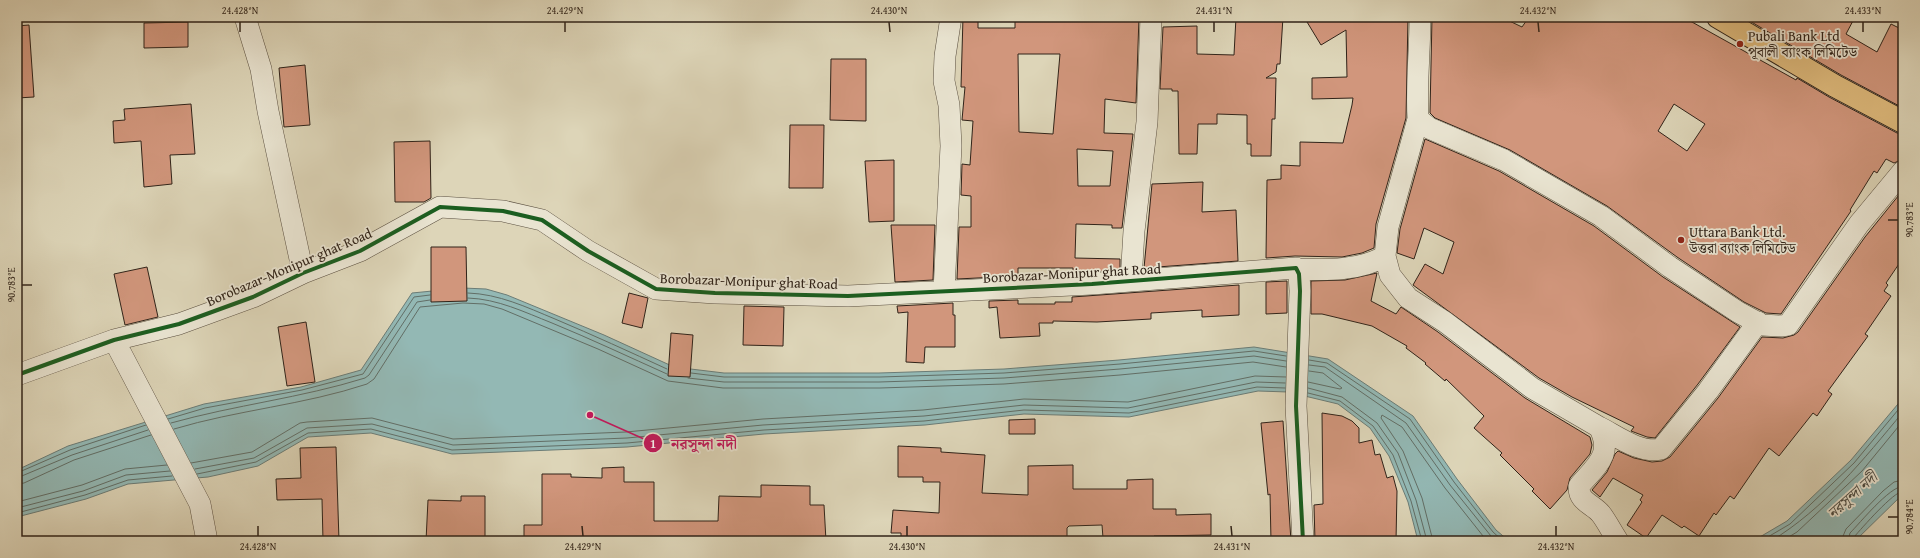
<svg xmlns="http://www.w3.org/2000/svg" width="1920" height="558" font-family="'Gentium Book Plus','Noto Serif Bengali',serif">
  <rect width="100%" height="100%" fill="#ddd5b8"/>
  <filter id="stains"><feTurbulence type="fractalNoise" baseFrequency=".005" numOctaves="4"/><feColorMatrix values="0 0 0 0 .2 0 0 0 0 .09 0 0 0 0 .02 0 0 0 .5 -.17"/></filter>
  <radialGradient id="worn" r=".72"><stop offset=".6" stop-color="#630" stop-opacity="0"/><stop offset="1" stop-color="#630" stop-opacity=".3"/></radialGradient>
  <path fill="#93b8b4" stroke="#6b7c76" d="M 463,288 L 486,289 L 507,295 L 604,335 L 674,367 L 724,373 L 879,373 L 1004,369 L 1119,360 L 1254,347 L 1328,359 L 1413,416 L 1457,479 L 1496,530 L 1509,541 L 1418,541 L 1408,502 L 1389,456 L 1370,428 L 1338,404 L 1288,392 L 1258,391 L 1129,417 L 1024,414 L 925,425 L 764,434 L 627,447 L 452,454 L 371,433 L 308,437 L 258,466 L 208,477 L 128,484 L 86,499 L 17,517 L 17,470 L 68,446 L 204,404 L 301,387 L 361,370 L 412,293 Z
    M 1903,398 L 1903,494 L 1855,541 L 1753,541 L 1787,521 L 1851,460 Z"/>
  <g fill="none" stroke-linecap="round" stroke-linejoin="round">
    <path stroke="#626e66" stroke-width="1" d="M 468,293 C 499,294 526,307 555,319 C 593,335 630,352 667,369
      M 468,298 C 498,299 524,312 552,323 C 591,339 629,357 667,374
      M 1309,360 L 1327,363 L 1410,419 L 1454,482 L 1493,532 L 1503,541
      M 1309,365 L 1325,367 L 1406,423 L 1450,485 L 1495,541
      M 691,373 L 724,377 L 880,377 L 1004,373 L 1120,364 L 1254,351 L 1286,356
      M 688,378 L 724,382 L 879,382 L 1004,378 L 1120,369 L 1254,356 L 1286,361
      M 1308,382 L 1340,389 L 1342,388 L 1323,373 L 1309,371
      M 1308,388 L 1342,397 L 1377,423 L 1398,453 L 1416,500 L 1427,541
      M 1308,393 L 1340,401 L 1373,426 L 1393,455 L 1411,501 L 1422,541
      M 168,419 L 205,408 L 302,390 L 363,374 L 414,297 L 430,295
      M 171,423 C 235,405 301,398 365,378 L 369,375 L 417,302 L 430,300
      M 174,429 C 237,410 304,405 367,384 L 374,379 L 420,307 L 463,303 L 484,304 L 502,309 L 598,349 L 668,381 L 723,388 L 880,388 L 1004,384 L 1120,375 L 1253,362 L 1286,367
      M 191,463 L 252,452 L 300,423 L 307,422 L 372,418 L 453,439 L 626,432 L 763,419 L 923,410 L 1024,399 L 1128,402 L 1255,376 L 1286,377
      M 195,469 L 254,458 L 307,428 L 372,424 L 453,445 L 627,438 L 763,425 L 924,416 L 1024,405 L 1128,408 L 1256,382 L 1285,383
      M 17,473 L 70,450 L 146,425
      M 197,474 L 256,462 L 308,433 L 371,429 L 452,450 L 627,443 L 764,430 L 924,421 L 1024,410 L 1129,413 L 1257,387 L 1285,388
      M 17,478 L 72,455 L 148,430
      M 17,484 L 24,483 L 74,460 L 151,435
      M 17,502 L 82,485 L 125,469 L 167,465
      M 17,508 L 83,491 L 126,475 L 170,471
      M 17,513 L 85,495 L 128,480 L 172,476
      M 1433,541 L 1422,498 L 1403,451 L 1381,418 L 1382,415 L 1402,427 L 1445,488 L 1487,541
      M 1761,541 L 1790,524 L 1854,463 L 1903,404
      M 1771,541 C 1824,509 1864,459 1903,412
      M 1782,541 L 1797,532 L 1862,471 L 1903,421
      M 1841,541 L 1846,529 L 1883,491 L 1894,482 L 1903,480
      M 1848,541 L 1850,533 C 1860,523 1889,487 1903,486
      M 1853,541 L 1854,537 C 1862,528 1893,492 1903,491"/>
  </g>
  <path fill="#d1967c" stroke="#302319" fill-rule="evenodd" d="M 963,17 L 978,17 L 978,28 L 1015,28 L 1015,17 L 1139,17 L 1136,103 L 1105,99 L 1104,133 L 1133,134 L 1122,228 L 1112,228 L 1112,225 L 1076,224 L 1075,258 L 1120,259 L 1120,270 L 1073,273 L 1073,268 L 1018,268 L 1018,276 L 957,279 L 959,227 L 971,227 L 971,196 L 961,195 L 962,164 L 970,165 L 973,121 L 962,120 L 965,87 L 961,87 ZM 1018,54 L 1060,54 L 1053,134 L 1019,132 ZM 1077,149 L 1113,151 L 1110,186 L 1078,186 Z
    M 1236,17 L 1283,17 L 1280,64 L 1277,64 L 1276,72 L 1266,78 L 1276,78 L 1275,119 L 1272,119 L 1271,156 L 1251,156 L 1251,144 L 1247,144 L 1247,115 L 1217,114 L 1217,124 L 1198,124 L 1197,154 L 1179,154 L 1178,91 L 1172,91 L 1172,89 L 1160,89 L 1163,27 L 1197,26 L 1197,54 L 1234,55 Z
    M 1304,17 L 1408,17 L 1406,118 L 1376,224 L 1374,248 L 1362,253 L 1342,257 L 1295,256 L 1266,258 L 1267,180 L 1281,179 L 1281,165 L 1300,166 L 1300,142 L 1343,143 L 1352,105 L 1353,98 L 1312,99 L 1312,78 L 1347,77 L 1346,30 L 1321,45 Z
    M 1432,17 L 1501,17 L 1522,27 L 1529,17 L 1683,17 L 1796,80 L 1797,78 L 1829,97 L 1897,133 L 1903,134 L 1903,159 L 1894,163 L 1886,159 L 1877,173 L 1874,171 L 1850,210 L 1851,211 L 1781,314 L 1766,313 L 1744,302 L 1677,257 L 1607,206 L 1510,150 L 1435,118 L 1430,113 ZM 1674,104 L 1705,124 L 1687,151 L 1658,131 Z
    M 1743,17 L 1855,17 L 1846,34 L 1877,52 L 1891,24 L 1903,30 L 1903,108 L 1841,75 Z
    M 188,22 L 188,47 L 144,48 L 144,23 Z
    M 29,25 L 34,97 L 17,98 L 17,26 Z
    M 831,59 L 866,59 L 866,121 L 830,120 Z
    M 305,65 L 310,125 L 284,127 L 279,68 Z
    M 191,104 L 195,154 L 170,155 L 172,184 L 144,187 L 141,141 L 114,143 L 113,121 L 125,120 L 124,109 Z
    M 790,125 L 824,125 L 823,188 L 789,188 Z
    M 1425,139 L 1499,171 L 1594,226 L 1663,277 L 1740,327 L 1698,384 L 1655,438 L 1647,437 L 1631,431 L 1634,427 L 1572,397 L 1539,378 L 1413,285 L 1425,264 L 1443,274 L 1454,242 L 1424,228 L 1414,259 L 1397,253 L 1400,229 Z
    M 430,141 L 431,198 L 424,202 L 395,202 L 394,142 Z
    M 894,160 L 894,221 L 869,222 L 865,161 Z
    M 1203,182 L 1202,212 L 1236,210 L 1238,261 L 1144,268 L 1152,184 Z
    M 1903,190 L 1903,258 L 1886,283 L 1888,285 L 1884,291 L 1891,296 L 1865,334 L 1868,336 L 1828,391 L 1832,394 L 1817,416 L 1813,413 L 1779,456 L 1769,448 L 1734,499 L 1730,496 L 1716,515 L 1714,513 L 1699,536 L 1684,526 L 1682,528 L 1662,515 L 1646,538 L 1627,525 L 1642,502 L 1640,500 L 1643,495 L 1613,478 L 1600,497 L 1592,490 L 1607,472 L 1615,454 L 1618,451 L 1634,458 L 1652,462 L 1662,461 L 1670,457 L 1718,398 L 1762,337 L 1783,338 L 1794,335 L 1798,332 L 1865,237 Z
    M 891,225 L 935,225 L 933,280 L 895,282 Z
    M 431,247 L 466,247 L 467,301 L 431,302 Z
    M 147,267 L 158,317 L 125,325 L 114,274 Z
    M 1377,273 L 1371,301 L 1396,314 L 1401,307 L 1438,332 L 1525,398 L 1590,437 L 1592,445 L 1590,454 L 1570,478 L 1567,490 L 1550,509 L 1532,491 L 1534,489 L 1500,455 L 1502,453 L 1474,428 L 1484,416 L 1446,379 L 1445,381 L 1425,364 L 1426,363 L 1406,348 L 1407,346 L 1372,326 L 1322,314 L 1311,314 L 1311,281 L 1345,280 Z
    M 1287,281 L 1287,313 L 1266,314 L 1266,282 Z
    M 1239,285 L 1239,315 L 1202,317 L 1202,310 L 1151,313 L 1151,319 L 1097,322 L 1053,321 L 1053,323 L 1039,323 L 1040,336 L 1000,338 L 997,307 L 989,308 L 989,301 L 1018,300 L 1018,304 L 1055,304 L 1055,302 L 1072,302 L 1072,297 Z
    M 629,293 L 648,298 L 642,328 L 622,323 Z
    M 953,303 L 953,315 L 955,315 L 955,347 L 925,347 L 924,363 L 906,362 L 908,312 L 898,313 L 897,306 Z
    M 744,306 L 784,307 L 783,346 L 743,345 Z
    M 306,322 L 315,382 L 287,386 L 278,327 Z
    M 671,333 L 693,335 L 690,377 L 668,376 Z
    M 1322,413 L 1342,416 L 1352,421 L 1359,428 L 1359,443 L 1372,440 L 1375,455 L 1380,454 L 1387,478 L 1393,476 L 1397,491 L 1396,541 L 1315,541 L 1314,505 L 1323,504 Z
    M 1035,419 L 1035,434 L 1009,434 L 1009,420 Z
    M 1283,421 L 1291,541 L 1271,541 L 1270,494 L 1268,495 L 1261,423 Z
    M 898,446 L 941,448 L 941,452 L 985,455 L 982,493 L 1028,495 L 1028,466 L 1073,465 L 1073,489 L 1127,489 L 1127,480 L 1153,479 L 1153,509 L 1176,509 L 1176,515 L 1211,514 L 1211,535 L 1154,536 L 1154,541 L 1129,541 L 1129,537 L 1103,538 L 1102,525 L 1069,526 L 1067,528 L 1067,541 L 901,541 L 901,533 L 891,533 L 893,510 L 939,513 L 940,482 L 923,482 L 923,477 L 898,477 Z
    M 336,447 L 339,541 L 323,541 L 322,499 L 277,500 L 276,479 L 301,478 L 300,448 Z
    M 624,467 L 624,482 L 654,482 L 654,521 L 718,521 L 719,496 L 761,497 L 761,485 L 810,486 L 810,505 L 824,505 L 826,541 L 524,541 L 524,525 L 542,525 L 542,474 L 571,474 L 571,477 L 602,478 L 602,468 Z
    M 461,496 L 485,496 L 485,541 L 426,541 L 428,500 L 461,501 Z"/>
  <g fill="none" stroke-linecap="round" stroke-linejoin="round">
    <g stroke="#5b5041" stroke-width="22">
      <path id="minor" d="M 245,17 L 261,69 L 268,111 L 303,273
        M 1420,17 C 1420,51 1416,85 1418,119 L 1429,128 L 1504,160 L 1601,216 L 1670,267 L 1738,312 L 1762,325 L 1781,326 L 1788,325 L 1859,224 L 1903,171
        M 1418,119 L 1388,227 L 1385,256 L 1390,275 L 1408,298 L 1445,322 L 1532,388 L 1599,427 C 1614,454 1596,466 1579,486 C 1578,502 1593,504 1601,514 C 1607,522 1612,532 1618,541
        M 1298,269 C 1327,270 1360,271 1385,256
        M 1131,281 L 1134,231 L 1147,122 L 1151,17
        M 944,291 L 951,146 L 949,105 L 944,81 L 945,56 L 951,17
        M 114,340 L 200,504 L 207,541
        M 17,375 L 114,340 L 179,324 L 253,297 L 303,273 L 360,251 L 440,207 L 503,211 L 542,220 L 588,251 L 656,289 L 715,293 L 848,296 L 1092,284 L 1296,268 L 1299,274 L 1300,291 L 1296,406 L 1303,541
        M 1599,427 C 1617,436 1640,454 1661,449 L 1708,391 L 1758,322"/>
    </g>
    <g stroke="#302319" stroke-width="24">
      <path id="major" d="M 1718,17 L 1835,86 L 1903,122"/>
    </g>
    <use href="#minor" stroke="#e9e4d1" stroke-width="21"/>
    <use href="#major" stroke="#deba7c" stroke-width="22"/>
    <g stroke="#e9e4d1" stroke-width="6">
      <path id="cycleway" d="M 17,375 L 114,340 L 179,324 L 253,297 L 303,273 L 360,251 L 440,207 L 503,211 L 542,220 L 588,251 L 656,289 L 715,293 L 848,296 L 1092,284 L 1296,268 L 1299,274 L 1300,291 L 1296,406 L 1303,541"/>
    </g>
    <use href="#cycleway" stroke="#1b5e20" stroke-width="4"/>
  </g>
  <path fill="none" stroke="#302319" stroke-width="1.5" d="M 240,22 L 240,32M 565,22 L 565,32M 889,22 L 890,32M 1214,22 L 1214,32M 1538,22 L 1539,32M 1863,22 L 1863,32M 1888,220 L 1898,220M 22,285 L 32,285M 1888,517 L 1898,517M 258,526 L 258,536M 582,526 L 583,536M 907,526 L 907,536M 1231,526 L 1232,536M 1556,526 L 1556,536"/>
  <g fill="#8f2418" stroke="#e9e4d1" stroke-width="1.5">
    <circle cx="1740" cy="44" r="4"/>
    <circle cx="1681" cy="240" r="4"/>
  </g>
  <g text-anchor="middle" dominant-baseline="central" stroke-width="3.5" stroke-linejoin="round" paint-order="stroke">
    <g font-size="14" fill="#302319" stroke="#e9e4d1" text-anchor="start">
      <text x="1748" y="36">Pubali Bank Ltd<tspan x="1748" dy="16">পূবালী ব্যাংক লিমিটেড</tspan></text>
      <text x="1689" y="232">Uttara Bank Ltd.<tspan x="1689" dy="16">উত্তরা ব্যাংক লিমিটেড</tspan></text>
    </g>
    <g font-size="14" fill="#302319" stroke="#e9e4d1">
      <text transform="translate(289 267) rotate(-23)">Borobazar-Monipur ghat Road</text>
      <text transform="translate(1072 273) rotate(-3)">Borobazar-Monipur ghat Road</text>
      <text transform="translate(749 281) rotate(2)">Borobazar-Monipur ghat Road</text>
    </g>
    <g font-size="15" font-style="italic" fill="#494840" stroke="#e9e4d1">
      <text transform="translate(1852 495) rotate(-42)">নরসুন্দা নদী</text>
    </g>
  </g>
  <path fill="none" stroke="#c2185b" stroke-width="1.5" d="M590 415L653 443"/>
  <g fill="#c2185b" stroke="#e9e4d1" stroke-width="1.5">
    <circle cx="590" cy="415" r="4"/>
    <circle cx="653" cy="443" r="10"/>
  </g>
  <g font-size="12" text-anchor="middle" font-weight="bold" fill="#fff">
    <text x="653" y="448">1</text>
  </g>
  <g font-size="15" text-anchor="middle" font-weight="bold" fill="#c2185b" stroke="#e9e4d1" stroke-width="3.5" stroke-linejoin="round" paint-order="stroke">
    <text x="704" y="449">নরসুন্দা নদী</text>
  </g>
  <rect width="1920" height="558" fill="none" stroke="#ddd5b8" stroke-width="44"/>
  <rect x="22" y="22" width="1876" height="514" fill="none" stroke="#302319" stroke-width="1.5"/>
  <g font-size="10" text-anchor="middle" fill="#302319">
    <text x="240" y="14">24.428°N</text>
    <text x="565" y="14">24.429°N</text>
    <text x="889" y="14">24.430°N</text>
    <text x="1214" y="14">24.431°N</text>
    <text x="1538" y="14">24.432°N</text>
    <text x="1863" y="14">24.433°N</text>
    <text transform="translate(1909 220) rotate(-90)" y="4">90.783°E</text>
    <text transform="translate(11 285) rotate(-90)" y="4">90.783°E</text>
    <text transform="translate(1909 517) rotate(-90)" y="4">90.784°E</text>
    <text x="258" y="550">24.428°N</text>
    <text x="583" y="550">24.429°N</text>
    <text x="907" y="550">24.430°N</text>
    <text x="1232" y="550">24.431°N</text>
    <text x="1556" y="550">24.432°N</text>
  </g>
  <rect width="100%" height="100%" filter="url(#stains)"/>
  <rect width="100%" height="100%" fill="url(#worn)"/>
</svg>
